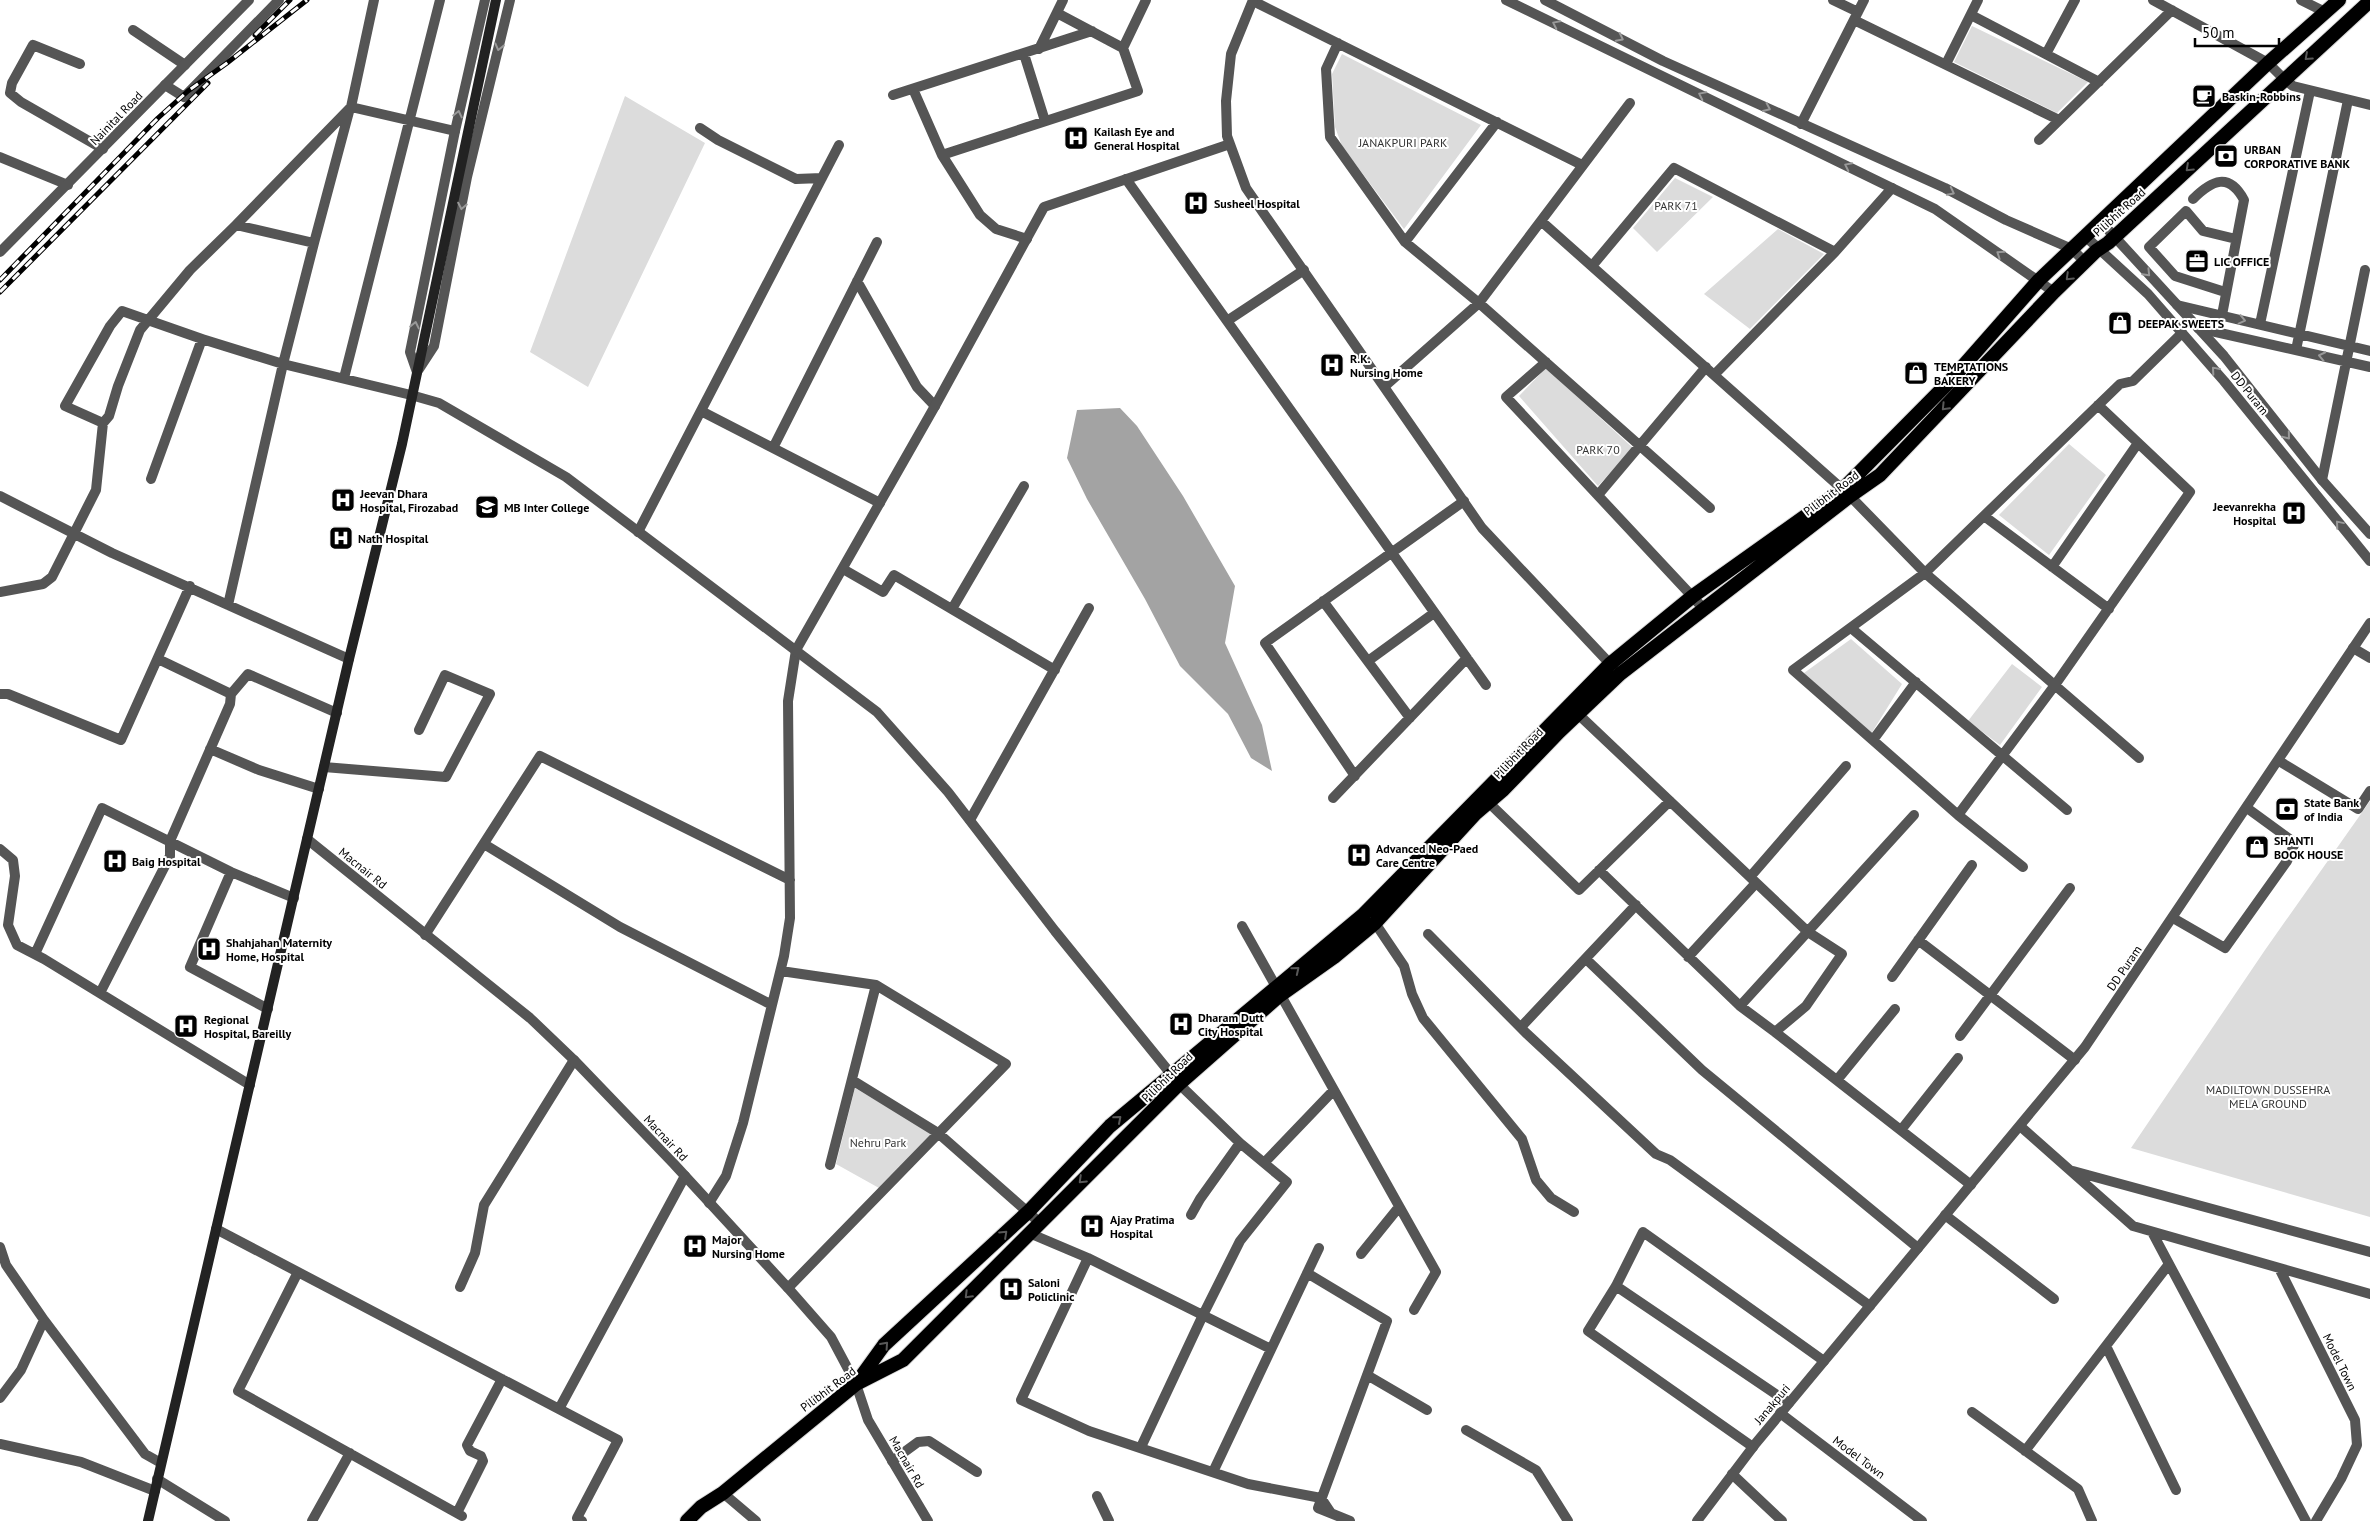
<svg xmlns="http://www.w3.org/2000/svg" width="2370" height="1521" font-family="'PT Sans',sans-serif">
  <rect width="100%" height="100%" fill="#fff"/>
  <path fill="#dcdcdc" d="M 1972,26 L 2088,82 L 2057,113 L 1954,62 Z
    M 1342,54 L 1481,125 L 1404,229 L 1342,146 L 1335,127 L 1332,74 Z
    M 625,96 L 705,143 L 588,387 L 530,352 Z
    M 1675,178 L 1713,197 L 1657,252 L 1633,228 Z
    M 1778,229 L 1824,254 L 1750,329 L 1704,294 Z
    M 1546,368 L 1633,448 L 1598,486 L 1519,396 Z
    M 2069,444 L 2106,475 L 2049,555 L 1999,515 Z
    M 1851,639 L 1902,684 L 1871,734 L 1804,673 Z
    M 2012,664 L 2042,687 L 2000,745 L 1968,721 Z
    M 2370,801 L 2370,1217 L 2131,1148 L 2265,950 Z
    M 855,1088 L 933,1134 L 879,1188 L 836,1164 Z"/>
  <path fill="#a3a3a3" d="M 1120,408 L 1137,426 L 1183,496 L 1235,586 L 1225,643 L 1262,725 L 1272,771 L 1251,758 L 1228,714 L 1180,666 L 1145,599 L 1087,499 L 1067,458 L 1077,410 Z"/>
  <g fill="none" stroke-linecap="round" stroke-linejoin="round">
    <g stroke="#dbdbdb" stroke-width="16">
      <path id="trunk" d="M 858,1381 L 884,1345 L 1028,1212 L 1110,1126 L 1363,915 L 1610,664 L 1693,596 L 1842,490 L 1950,381 L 2039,280 L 2268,63 L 2339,0
        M 687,1521 L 701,1507 L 723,1493 L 856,1384 L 903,1360 L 1179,1084 L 1279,996 L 1334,957 L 1375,923 L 1475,814 L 1503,790 L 1559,732 L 1620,674 L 1850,496 L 1880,475 L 2054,292 L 2096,251 L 2108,243 L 2370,1"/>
    </g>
    <path stroke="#555" stroke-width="10" d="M 374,0 L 351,107 L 455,131
      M 1833,0 L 1858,12
      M 2153,0 L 2268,63 L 2284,79
      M 2301,0 L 2325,12
      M 1253,1 L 1582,165
      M 1057,13 L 1123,48
      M 1971,15 L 2099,82
      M 1854,20 L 2059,120
      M 133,30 L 185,65
      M 1338,43 L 1326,69 L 1330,137 L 1405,242 L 1479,303 L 1710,508
      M 1039,49 L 1063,0
      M 1024,54 L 1045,121
      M 2046,54 L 2075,0
      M 80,64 L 33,45 L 12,83 L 10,93 L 21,102 L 103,149
      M 1946,64 L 1978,0
      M 165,85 L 184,97 L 279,0
      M 913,89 L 942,155 L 980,215 L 996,229 L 1027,239
      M 893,95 L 1092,31
      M 1801,124 L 1864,0
      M 700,128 L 718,140 L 796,179 L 822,178
      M 2039,140 L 2172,10
      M 942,155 L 1138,91 L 1123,48 L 1146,0
      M 0,157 L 68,185
      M 1126,179 L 1486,685
      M 2193,199 C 2212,180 2229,172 2244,200 L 2222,315
      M 1541,221 L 1850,496 L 1925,573 L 2139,758
      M 236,225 L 351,107
      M 1405,242 L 1497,122
      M 314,243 L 350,108
      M 1592,266 L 1674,168 L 1835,252
      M 857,281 L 917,387 L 935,406
      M 2225,292 L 2175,276 L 2149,247 L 2186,211 L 2203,231 L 2236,239
      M 2177,305 L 2370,351
      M 1227,321 L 1304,270
      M 2260,324 L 2310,91
      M 2198,328 L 2370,367
      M 2296,350 L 2348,100
      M 1546,362 L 1506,397 L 1704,609
      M 1714,375 L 1835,252 L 1892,188
      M 344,378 L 440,0
      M 1385,386 L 1479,303 L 1630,103
      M 701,411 L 880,503
      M 103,423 L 65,406 L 110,326 L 122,311 L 202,339 L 283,364 L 411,395
      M 773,448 L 877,242
      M 151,479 L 202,339
      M 2322,480 L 2365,270
      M 1598,495 L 1706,367
      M 0,496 L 112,553 L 349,659
      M 1984,516 L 2109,609
      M 638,532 L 839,145
      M 2052,567 L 2138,443
      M 843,569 L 883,592 L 894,575 L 1055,670
      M 0,592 L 43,584 L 52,577 L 96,490 L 103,423 L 109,416 L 118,386 L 140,330 L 190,270 L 236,225 L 314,243 L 283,364 L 228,605
      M 1323,601 L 1410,718
      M 952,609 L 1024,486
      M 1851,628 L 2067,810
      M 2353,648 L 2370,658
      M 158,659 L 231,694
      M 1368,661 L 1434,613
      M 0,694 L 8,694 L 121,740 L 190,586
      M 1579,715 L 1808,932 L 1842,954 L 1806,1006 L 1775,1032 L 1740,1006 L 1599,870
      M 1873,740 L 1916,682
      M 210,749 L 259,770 L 319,789
      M 2279,761 L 2358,809 L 2370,791
      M 324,767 L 446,777 L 490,694 L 445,675 L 419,730
      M 1355,776 L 1265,643 L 1464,501
      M 1333,798 L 1467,658
      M 1488,802 L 1579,890 L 1670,801
      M 1958,815 L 2055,685 L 2190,492 L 2098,405
      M 970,820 L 1089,608
      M 484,844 L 620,927 L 772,1005
      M 0,849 L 13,860 L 15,876 L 8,925 L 17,945 L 44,959 L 250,1085
      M 2023,867 L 1958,815 L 1793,670 L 1925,573 L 2120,384 L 2133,381 L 2182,333
      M 231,872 L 190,967 L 268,1009
      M 1750,877 L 1846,766
      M 2173,918 L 2225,948 L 2287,861 L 2295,843 L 2247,808
      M 1375,923 L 1404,966 L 1412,994 L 1423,1018 L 1522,1139 L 1536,1180 L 1551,1198 L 1574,1212
      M 1242,926 L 1436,1272 L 1414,1310
      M 1428,934 L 1526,1033 L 1656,1154 L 1670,1160 L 1870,1306
      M 425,935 L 540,756 L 790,880
      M 1918,940 L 2075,1060
      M 35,954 L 102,808 L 231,872 L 294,898
      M 1688,957 L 1756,883
      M 1586,959 L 1702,1070 L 1918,1248
      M 781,971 L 876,985 L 1006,1064 L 788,1288
      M 1892,977 L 1972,865
      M 100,993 L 170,856 L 170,841 L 230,704 L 231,694 L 248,674 L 337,713
      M 1740,1006 L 1914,815
      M 1521,1027 L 1636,905
      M 1775,1032 L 1971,1185
      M 1960,1036 L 2070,888
      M 852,1080 L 938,1133 L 1039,1222
      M 1837,1080 L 1895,1009
      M 2020,1126 L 2133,1226 L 2370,1294
      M 1901,1130 L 1958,1058
      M 1264,1163 L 1333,1091
      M 830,1165 L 876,985
      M 2073,1171 L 2370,1252
      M 709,1203 L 726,1176 L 743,1123 L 784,956 L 790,918 L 788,701 L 796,650
      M 1191,1215 L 1200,1199 L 1240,1143
      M 1945,1215 L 2054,1299
      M 216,1229 L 618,1440 L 577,1518 L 582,1521
      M 2152,1232 L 2306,1521
      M 1029,1233 L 1088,1258 L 1271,1349
      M 0,1247 L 6,1265 L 44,1320 L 145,1454 L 161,1463
      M 1361,1254 L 1399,1207
      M 1088,1258 L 1021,1400 L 1089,1431 L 1248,1484 L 1321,1498 L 1331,1513
      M 2279,1268 L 2355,1420 L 2357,1445 L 2341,1479 L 2316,1521
      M 298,1272 L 238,1391 L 462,1516
      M 1307,1273 L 1387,1321 L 1318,1508 L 1350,1521
      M 1616,1286 L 1789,1403
      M 460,1287 L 475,1253 L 484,1205 L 574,1060
      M 2106,1346 L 2176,1490
      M 1367,1375 L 1427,1410
      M 0,1398 L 21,1370 L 44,1320
      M 559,1409 L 685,1176
      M 1972,1412 L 2078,1489 L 2092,1521
      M 1780,1413 L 1922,1521
      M 1466,1430 L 1536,1470 L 1568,1521
      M 0,1444 L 81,1462 L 155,1491
      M 1141,1447 L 1203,1315 L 1240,1241 L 1287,1182 L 1240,1143 L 1179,1084
      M 1753,1447 L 1588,1331 L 1616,1286 L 1643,1232 L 1824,1361
      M 2025,1451 L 2169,1264
      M 892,1461 L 918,1442 L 929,1441 L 977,1472
      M 1213,1472 L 1319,1248
      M 1732,1474 L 1782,1521
      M 157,1479 L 225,1521
      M 723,1493 L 756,1521
      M 1097,1496 L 1109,1521
      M 457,1513 L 483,1461 L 481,1456 L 470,1451 L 467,1445 L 502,1379
      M 312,1521 L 350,1453"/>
    <path stroke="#555" stroke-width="10" d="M 1253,0 L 1231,54 L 1226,101 L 1227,136 L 1246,188 L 1482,528 L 1613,667
      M 1506,0 L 1935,209 L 2054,292
      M 1545,0 L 1663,61 L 1945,188 L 2006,220 L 2072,249 L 2085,262
      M 2284,79 L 2293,86 L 2370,105
      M 2101,222 L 2224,356 L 2322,480 L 2370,534
      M 2086,237 L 2148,294 L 2224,381 L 2370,561
      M 0,252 L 249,0
      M 419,369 L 434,346 L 467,177 L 510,0
      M 417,372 L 410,352 L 455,131 L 485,0
      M 411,395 L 439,403 L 566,477 L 877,712 L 948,792 L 1055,931 L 1175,1079
      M 796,650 L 935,406 L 1044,207 L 1230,144
      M 307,839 L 530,1018 L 574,1060 L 674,1164 L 788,1288 L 831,1337 L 856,1384 L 868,1420 L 928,1521
      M 1697,1521 L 1756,1443 L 2085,1047 L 2370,623"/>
    <path stroke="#222" stroke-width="10" d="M 148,1521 L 349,659 L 402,444 L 496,0"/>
    <use href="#trunk" stroke="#000" stroke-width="14"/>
    <g stroke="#000" stroke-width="5">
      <path id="rail" d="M 255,35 L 290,0
        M 0,280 L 158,118 L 188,91 L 227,63 L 307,0
        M 0,292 L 208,83"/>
    </g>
    <use href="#rail" stroke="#fff" stroke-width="3" stroke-dasharray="9" stroke-linecap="butt"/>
  </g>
  <defs><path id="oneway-chevron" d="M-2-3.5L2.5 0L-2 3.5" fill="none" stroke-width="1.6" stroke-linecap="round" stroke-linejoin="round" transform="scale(1.25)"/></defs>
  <g stroke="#999">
    <use href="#oneway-chevron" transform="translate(1556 24) rotate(-154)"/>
    <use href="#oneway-chevron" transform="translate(1620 38) rotate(27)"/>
    <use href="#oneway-chevron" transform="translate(499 47) rotate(104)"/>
    <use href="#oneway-chevron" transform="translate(1702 95) rotate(-154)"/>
    <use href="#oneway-chevron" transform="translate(1767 108) rotate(25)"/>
    <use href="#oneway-chevron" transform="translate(458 114) rotate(-77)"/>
    <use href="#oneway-chevron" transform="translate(1848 166) rotate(-154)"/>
    <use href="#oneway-chevron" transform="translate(1951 192) rotate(27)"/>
    <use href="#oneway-chevron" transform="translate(462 206) rotate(101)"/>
    <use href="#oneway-chevron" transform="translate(2000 254) rotate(-146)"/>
    <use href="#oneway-chevron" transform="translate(2147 273) rotate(46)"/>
    <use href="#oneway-chevron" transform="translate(2242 320) rotate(13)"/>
    <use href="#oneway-chevron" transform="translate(415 325) rotate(-78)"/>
    <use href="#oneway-chevron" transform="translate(2322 356) rotate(-168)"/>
    <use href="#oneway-chevron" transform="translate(2215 370) rotate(-131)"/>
    <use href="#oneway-chevron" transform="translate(2287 436) rotate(51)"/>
    <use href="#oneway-chevron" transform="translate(2339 524) rotate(-130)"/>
  </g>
  <g stroke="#595959">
    <use href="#oneway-chevron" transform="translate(2308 57) rotate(138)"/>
    <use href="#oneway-chevron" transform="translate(2189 168) rotate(137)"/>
    <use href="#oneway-chevron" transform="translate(2069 277) rotate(136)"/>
    <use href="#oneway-chevron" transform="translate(1945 407) rotate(134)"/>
    <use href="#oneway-chevron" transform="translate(1296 970) rotate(-39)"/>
    <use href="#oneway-chevron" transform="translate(1118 1119) rotate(-41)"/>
    <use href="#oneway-chevron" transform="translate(1082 1180) rotate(136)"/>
    <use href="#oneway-chevron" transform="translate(1004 1234) rotate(-43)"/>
    <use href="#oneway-chevron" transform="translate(968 1295) rotate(135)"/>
    <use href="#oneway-chevron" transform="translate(885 1345) rotate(-48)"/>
  </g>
  <defs>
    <g id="cafe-square" transform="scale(1.25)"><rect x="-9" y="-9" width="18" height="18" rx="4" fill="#000" stroke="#fff"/><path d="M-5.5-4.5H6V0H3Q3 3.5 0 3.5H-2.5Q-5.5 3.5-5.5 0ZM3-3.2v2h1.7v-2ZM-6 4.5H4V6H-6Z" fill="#fff"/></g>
    <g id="hospital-square" transform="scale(1.25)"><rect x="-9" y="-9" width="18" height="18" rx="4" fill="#000" stroke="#fff"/><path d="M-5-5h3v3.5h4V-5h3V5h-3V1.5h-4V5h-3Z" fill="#fff"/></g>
    <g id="bank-square" transform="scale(1.25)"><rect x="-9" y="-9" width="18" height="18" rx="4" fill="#000" stroke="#fff"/><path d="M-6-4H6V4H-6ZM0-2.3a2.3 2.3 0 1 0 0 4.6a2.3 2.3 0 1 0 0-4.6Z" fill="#fff"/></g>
    <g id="office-square" transform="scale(1.25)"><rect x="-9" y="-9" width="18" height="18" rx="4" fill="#000" stroke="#fff"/><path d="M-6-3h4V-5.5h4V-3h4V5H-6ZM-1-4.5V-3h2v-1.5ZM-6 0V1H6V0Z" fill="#fff"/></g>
    <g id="shop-square" transform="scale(1.25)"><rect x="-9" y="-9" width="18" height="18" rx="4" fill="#000" stroke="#fff"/><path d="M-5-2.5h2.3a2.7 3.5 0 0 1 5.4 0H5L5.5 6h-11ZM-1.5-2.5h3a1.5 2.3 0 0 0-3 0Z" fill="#fff"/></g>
    <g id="university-square" transform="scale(1.25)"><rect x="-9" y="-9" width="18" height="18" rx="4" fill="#000" stroke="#fff"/><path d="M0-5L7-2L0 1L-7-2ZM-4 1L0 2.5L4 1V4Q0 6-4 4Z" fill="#fff"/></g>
  </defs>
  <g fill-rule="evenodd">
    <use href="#cafe-square" x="2204" y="96"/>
    <use href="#hospital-square" x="1076" y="138"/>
    <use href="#bank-square" x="2226" y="156"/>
    <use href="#hospital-square" x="1196" y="203"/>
    <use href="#office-square" x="2197" y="261"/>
    <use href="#shop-square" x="2120" y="323"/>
    <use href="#hospital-square" x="1332" y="365"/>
    <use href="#shop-square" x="1916" y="373"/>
    <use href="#hospital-square" x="343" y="500"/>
    <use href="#university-square" x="487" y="507"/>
    <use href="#hospital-square" x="2294" y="513"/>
    <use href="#hospital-square" x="341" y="538"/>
    <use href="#bank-square" x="2287" y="809"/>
    <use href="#shop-square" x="2257" y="847"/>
    <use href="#hospital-square" x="1359" y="855"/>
    <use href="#hospital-square" x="115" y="861"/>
    <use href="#hospital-square" x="209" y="949"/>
    <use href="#hospital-square" x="1181" y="1024"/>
    <use href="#hospital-square" x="186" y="1026"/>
    <use href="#hospital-square" x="1092" y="1226"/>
    <use href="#hospital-square" x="695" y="1246"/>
    <use href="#hospital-square" x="1011" y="1289"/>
  </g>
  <g text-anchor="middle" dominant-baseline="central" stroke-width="4" stroke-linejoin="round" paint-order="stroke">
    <g font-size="12" font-weight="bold" fill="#000" stroke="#fff" text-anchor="start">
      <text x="2222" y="96">Baskin-Robbins</text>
      <text x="1094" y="131">Kailash Eye and<tspan x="1094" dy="14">General Hospital</tspan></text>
      <text x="2244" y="149">URBAN<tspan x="2244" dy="14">CORPORATIVE BANK</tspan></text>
      <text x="1214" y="203">Susheel Hospital</text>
      <text x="2214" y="261">LIC OFFICE</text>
      <text x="2138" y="323">DEEPAK SWEETS</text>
      <text x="1350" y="358">R.K.<tspan x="1350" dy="14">Nursing Home</tspan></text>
      <text x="1934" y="366">TEMPTATIONS<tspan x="1934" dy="14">BAKERY</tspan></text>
      <text x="360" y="493">Jeevan Dhara<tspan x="360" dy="14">Hospital, Firozabad</tspan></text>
      <text x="2276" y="506" text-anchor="end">Jeevanrekha<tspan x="2276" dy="14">Hospital</tspan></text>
      <text x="504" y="507">MB Inter College</text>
      <text x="358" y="538">Nath Hospital</text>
      <text x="2304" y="802">State Bank<tspan x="2304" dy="14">of India</tspan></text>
      <text x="2274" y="840">SHANTI<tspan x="2274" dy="14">BOOK HOUSE</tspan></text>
      <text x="1376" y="848">Advanced Neo-Paed<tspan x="1376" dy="14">Care Centre</tspan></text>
      <text x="132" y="861">Baig Hospital</text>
      <text x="226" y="942">Shahjahan Maternity<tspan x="226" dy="14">Home, Hospital</tspan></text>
      <text x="1198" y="1017">Dharam Dutt<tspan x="1198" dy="14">City Hospital</tspan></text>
      <text x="204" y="1019">Regional<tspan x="204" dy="14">Hospital, Bareilly</tspan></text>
      <text x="1110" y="1219">Ajay Pratima<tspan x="1110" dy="14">Hospital</tspan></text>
      <text x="712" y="1239">Major<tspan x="712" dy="14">Nursing Home</tspan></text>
      <text x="1028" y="1282">Saloni<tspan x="1028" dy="14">Policlinic</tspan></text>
    </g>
    <g font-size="12" fill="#000" stroke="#fff">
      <text transform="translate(116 118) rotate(-46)">Nainital Road</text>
      <text transform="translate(2119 212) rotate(-42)">Pilibhit Road</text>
      <text transform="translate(2250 393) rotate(51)">DD Puram</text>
      <text transform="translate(1831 493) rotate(-37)">Pilibhit Road</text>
      <text transform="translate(1518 753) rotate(-46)">Pilibhit Road</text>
      <text transform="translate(363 868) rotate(39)">Macnair Rd</text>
      <text transform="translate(2124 968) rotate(-56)">DD Puram</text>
      <text transform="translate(1167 1077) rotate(-44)">Pilibhit Road</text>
      <text transform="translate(666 1138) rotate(47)">Macnair Rd</text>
      <text transform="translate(2340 1362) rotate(64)">Model Town</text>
      <text transform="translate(828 1389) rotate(-37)">Pilibhit Road</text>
      <text transform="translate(1772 1404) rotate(-50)">Janakpuri</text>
      <text transform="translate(1859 1457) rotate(37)">Model Town</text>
      <text transform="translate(907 1462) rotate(60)">Macnair Rd</text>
    </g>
    <g font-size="12" fill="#333" stroke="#fff">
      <text x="1403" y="142">JANAKPURI PARK</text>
      <text x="1676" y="205">PARK 71</text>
      <text x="1598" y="449">PARK 70</text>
      <text x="2268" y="1089">MADILTOWN DUSSEHRA<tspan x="2268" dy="14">MELA GROUND</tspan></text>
      <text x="878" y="1142">Nehru Park</text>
    </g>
  </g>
  <path d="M2195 38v8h84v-8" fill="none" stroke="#000000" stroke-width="2.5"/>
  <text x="2202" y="38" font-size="15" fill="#000000" stroke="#ffffff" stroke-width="4" paint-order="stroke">50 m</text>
</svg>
